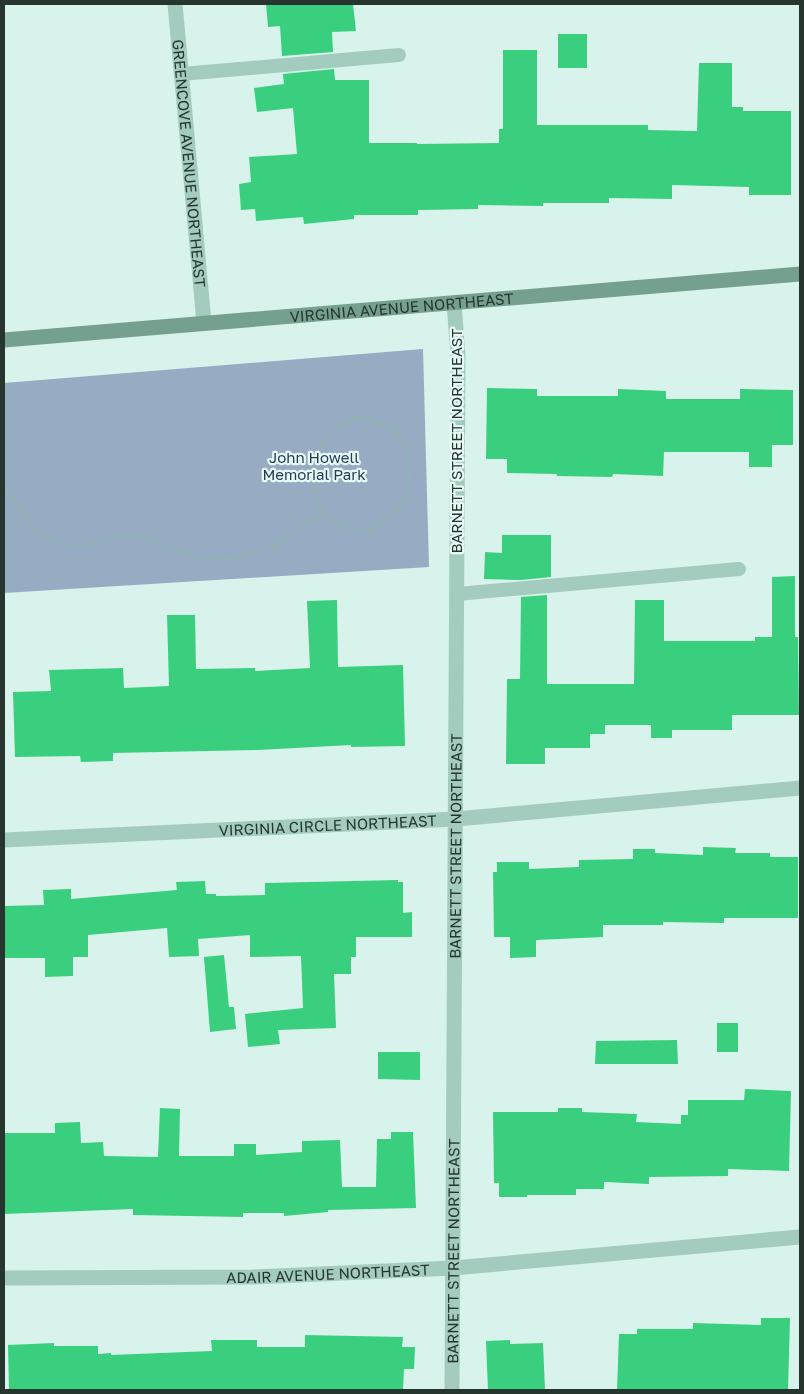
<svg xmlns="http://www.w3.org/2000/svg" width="804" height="1394" font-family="'Golos Text',sans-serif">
  <rect width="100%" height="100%" fill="#d8f3ec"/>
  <path fill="#97abc3" d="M 423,349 L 429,567 L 4,593 L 4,383 Z"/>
  <path fill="#3acf7e" d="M 266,4 L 353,4 L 356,31 L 332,32 L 333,52 L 282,56 L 280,26 L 268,27 Z
    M 558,34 L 587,34 L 587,68 L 558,68 Z
    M 503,50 L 537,50 L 537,125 L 648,125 L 648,130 L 697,131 L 699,63 L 732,63 L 732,107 L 743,107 L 743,111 L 791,111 L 791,195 L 749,195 L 749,187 L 672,185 L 672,199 L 609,198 L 609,203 L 543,203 L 543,206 L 478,205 L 478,209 L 418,210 L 418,215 L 354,215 L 354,219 L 304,224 L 303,217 L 256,221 L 255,209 L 241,210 L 239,184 L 251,182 L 249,157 L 297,154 L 293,108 L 257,112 L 254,88 L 284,84 L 283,74 L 334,69 L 335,80 L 369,80 L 369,143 L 417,143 L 417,144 L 499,143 L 499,129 L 503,129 Z
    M 487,388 L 537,389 L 537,396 L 618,396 L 618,389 L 666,391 L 666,399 L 740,399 L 740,389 L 793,390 L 793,445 L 772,445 L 772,467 L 749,467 L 749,452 L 664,452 L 663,476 L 613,474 L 612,477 L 557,476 L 557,474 L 507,473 L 507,459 L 486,459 Z
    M 502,535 L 551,535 L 551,577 L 521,580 L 484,579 L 485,552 L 502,553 Z
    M 795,576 L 795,637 L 798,637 L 799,715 L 732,715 L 732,730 L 672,730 L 672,738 L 651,738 L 651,725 L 605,725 L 605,734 L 590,734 L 590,748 L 545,748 L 545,764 L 506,764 L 507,679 L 520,679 L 521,597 L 547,595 L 547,684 L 634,684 L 635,600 L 664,600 L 664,641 L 755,641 L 755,637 L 772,637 L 772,577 Z
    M 337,600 L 338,667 L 403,665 L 405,746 L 351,747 L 351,745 L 258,750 L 113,753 L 113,761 L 81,762 L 80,756 L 15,757 L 13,692 L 51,691 L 49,670 L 123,668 L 124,688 L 169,686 L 167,615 L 195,615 L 196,669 L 255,668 L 255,671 L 310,668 L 307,601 Z
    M 703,847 L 736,848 L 735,853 L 770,853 L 770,857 L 798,857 L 798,918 L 724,918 L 724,923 L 663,922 L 663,925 L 603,925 L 603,937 L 536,940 L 536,957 L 510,958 L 510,937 L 494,937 L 493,872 L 497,872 L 497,862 L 529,862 L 529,869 L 579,867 L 579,860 L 633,859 L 633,849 L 655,849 L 655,853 L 703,855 Z
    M 398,880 L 398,882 L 403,882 L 403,913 L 412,912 L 412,937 L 356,937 L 356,957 L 351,957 L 351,974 L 334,974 L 336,1028 L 278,1030 L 280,1044 L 248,1047 L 245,1014 L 303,1008 L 301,956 L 250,957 L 250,935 L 198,939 L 199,956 L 169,957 L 167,928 L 88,935 L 88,957 L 73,957 L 73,976 L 45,977 L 45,958 L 4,958 L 4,906 L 44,905 L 43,890 L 71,889 L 71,899 L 177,890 L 176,882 L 205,881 L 206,894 L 216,894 L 216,896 L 265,895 L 265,883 Z
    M 224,955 L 229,1007 L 234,1007 L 236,1029 L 210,1032 L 204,957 Z
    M 717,1023 L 738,1023 L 738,1052 L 717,1052 Z
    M 677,1040 L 678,1064 L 595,1064 L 596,1041 Z
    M 378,1052 L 420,1052 L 420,1080 L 378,1079 Z
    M 745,1089 L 791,1091 L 789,1171 L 728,1169 L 728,1176 L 649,1177 L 649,1184 L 604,1182 L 604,1189 L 576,1189 L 576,1195 L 527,1195 L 527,1197 L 499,1197 L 499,1183 L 494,1183 L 493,1112 L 558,1112 L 558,1108 L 582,1108 L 582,1112 L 637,1114 L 636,1122 L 681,1124 L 681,1115 L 688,1115 L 688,1100 L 744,1100 Z
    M 160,1108 L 180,1109 L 179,1156 L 234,1156 L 234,1144 L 256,1144 L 256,1155 L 302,1152 L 302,1141 L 340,1140 L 342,1187 L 376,1187 L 377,1139 L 391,1139 L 391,1132 L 413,1132 L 416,1208 L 328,1210 L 328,1212 L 284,1216 L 284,1213 L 243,1213 L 243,1217 L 133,1215 L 133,1209 L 4,1214 L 4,1133 L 55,1133 L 55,1123 L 80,1122 L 81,1143 L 103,1142 L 104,1156 L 158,1157 Z
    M 761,1318 L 790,1318 L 788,1390 L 617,1390 L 619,1334 L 637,1334 L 637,1329 L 693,1329 L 693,1323 L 761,1325 Z
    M 305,1335 L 403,1337 L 402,1347 L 415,1347 L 414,1369 L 404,1369 L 403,1390 L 9,1390 L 8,1345 L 54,1343 L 54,1346 L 98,1346 L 98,1354 L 111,1353 L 111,1355 L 212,1351 L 211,1340 L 257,1340 L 257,1347 L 305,1347 Z
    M 510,1340 L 510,1344 L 543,1343 L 545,1390 L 488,1390 L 486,1341 Z"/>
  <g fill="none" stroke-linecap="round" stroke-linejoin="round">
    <path stroke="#8eb8a9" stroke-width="3" stroke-dasharray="2.5 2.5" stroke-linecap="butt" d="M 353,418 L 375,420 L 395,432 L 407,448 L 410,471 L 405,499 L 393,517 L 370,530 L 344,528 L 322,513 L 312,486 L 314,457 L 328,435 Z
      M 4,489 L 34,528 L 49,539 L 75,548 L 129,535 L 151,538 L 177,550 L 200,558 L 231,559 L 256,552 L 282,542 L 322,513"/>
    <path stroke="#a3ccbf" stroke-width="14" d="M 182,74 L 399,55
      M 457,594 L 739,569"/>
    <g stroke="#a3ccbf" stroke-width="15">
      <path id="s1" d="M 175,4 L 204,323"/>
      <path id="s2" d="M 4,840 L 456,819 L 800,788"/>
      <path id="s3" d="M 4,1278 L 252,1277 L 453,1268 L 800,1237"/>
      <path id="s4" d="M 452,1390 L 458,356 L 454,303"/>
    </g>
    <path stroke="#75a08d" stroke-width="15" id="s5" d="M 4,340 L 800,274"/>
  </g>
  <g text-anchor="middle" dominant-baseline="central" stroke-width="4.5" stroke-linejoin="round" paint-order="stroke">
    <g font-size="15" fill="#26362f" stroke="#e5faf5">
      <text stroke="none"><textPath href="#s1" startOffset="160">GREENCOVE AVENUE NORTHEAST</textPath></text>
      <text stroke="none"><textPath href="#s5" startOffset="399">VIRGINIA AVENUE NORTHEAST</textPath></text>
      <text transform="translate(456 441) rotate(-90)">BARNETT STREET NORTHEAST</text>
      <text stroke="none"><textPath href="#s2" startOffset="324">VIRGINIA CIRCLE NORTHEAST</textPath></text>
      <text stroke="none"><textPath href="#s4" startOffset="544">BARNETT STREET NORTHEAST</textPath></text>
      <text stroke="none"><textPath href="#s4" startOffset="139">BARNETT STREET NORTHEAST</textPath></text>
      <text stroke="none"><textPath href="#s3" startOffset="324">ADAIR AVENUE NORTHEAST</textPath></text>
    </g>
    <g font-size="15" fill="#283b56" stroke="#e5faf5">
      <text x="314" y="457">John Howell<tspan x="314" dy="17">Memorial Park</tspan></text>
    </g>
  </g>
  <rect width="804" height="1394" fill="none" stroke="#26362f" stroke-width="10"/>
</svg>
